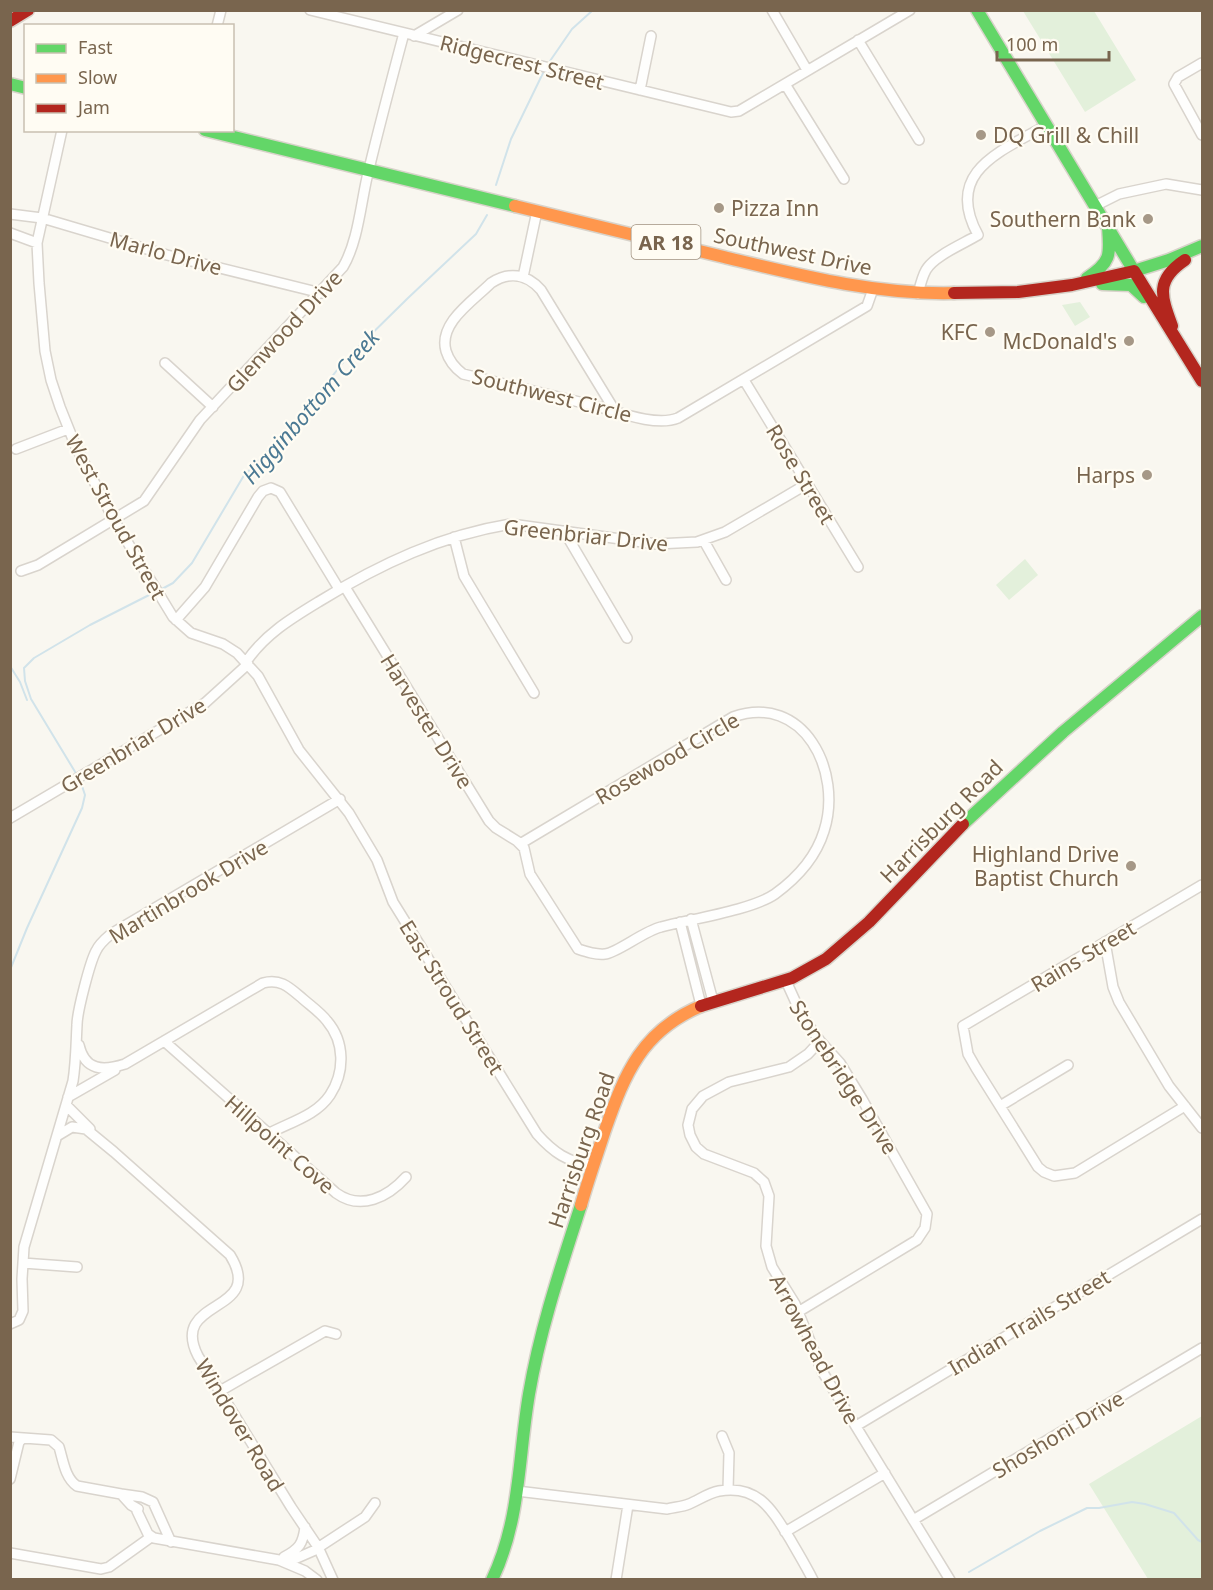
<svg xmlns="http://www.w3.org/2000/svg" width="1213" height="1590" font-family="'Noto Sans',sans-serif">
  <rect width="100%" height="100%" fill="#f9f7f0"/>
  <path fill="#e3f0db" d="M 1023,11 L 1094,11 L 1136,80 L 1085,112 Z
    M 1080,302 L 1090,317 L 1075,326 L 1062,305 Z
    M 1025,559 L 1038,575 L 1009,600 L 996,585 Z
    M 1202,1416 L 1202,1579 L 1148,1579 L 1089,1484 Z"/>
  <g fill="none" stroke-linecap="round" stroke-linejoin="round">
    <path stroke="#d1e3ea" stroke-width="2" d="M 550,61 L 572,29 L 593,10
      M 496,185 L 511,139 L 543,73
      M 160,590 L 173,583 L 192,563 L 243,477 L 300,417 L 345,360 L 408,298 L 476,234 L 487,215
      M 10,666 L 20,682 L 27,700
      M 77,775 L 31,699 L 25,681 L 24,668 L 34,658 L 90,625 L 155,592
      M 10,970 L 27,928 L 82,808 L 85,795 L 80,780
      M 969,1572 L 1040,1531 L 1087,1508 L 1099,1508 L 1132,1502 L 1145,1504 L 1174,1513 L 1198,1540 L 1202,1542"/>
    <g stroke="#d9d4cd" stroke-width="12">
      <path id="street" d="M 310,10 L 731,112 L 739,111 L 910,10
        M 772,10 L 807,70
        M 217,26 L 221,10
        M 414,36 L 458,10
        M 858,40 L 919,140
        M 1202,63 L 1178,77 L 1174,84 L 1202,135
        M 785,84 L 844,179
        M 640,90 L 651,36
        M 62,130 L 37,243 L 39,283 L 45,351 L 51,380 L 60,407 L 76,447 L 114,520 L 173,617 L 191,633 L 223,644 L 237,653 L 258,676 L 299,750 L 349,813 L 377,860 L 393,902 L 537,1134 C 553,1152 568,1163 593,1165
        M 1095,206 L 1119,194 L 1166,184 L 1202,190
        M 10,214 L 42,218 L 167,255 L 321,293
        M 10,233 L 37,243
        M 523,277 L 537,211
        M 918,294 C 920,286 922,277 926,270 C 934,256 963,244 978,235 C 943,171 1002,151 1047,125
        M 165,363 L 213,407
        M 744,380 L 858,567
        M 615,411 L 541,290 C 527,274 509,271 491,283 C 473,301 438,323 446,351 C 449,361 455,368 463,374 L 596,406 C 618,412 656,427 678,418 L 867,306 L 873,289
        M 16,449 L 68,429
        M 564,531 L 627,638
        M 454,537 L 464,576 L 534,693
        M 704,541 L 726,580
        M 21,571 L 38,565 L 144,501 L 200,420 L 343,267 C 359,240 361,199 369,169 C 380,123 392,78 404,33
        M 345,587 L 489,821 L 496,828 L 517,841 L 524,848 L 530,874 L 578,949 C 587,952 596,955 605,954 C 617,953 644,931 661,927 C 691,919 752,910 775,894 C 797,878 816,857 824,831 C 843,772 804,692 733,717 L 520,844
        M 176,620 L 205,587 L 258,497 L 263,491 L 271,488 L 280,492 L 339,589
        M 246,662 C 265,634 292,618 320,601 C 380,564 442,535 511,524 L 657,544 L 697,542 L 725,532 L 807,484
        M 10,818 L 205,703 L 248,664
        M 691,919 L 713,1001
        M 680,922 L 701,1005
        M 1105,942 L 1113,987 L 1119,1002 L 1169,1086 L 1202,1128
        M 786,981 L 802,1016 L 820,1041 L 840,1063 L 862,1099 L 927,1214 L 925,1228 L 917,1240 L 798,1312
        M 164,1041 L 336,1193 C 361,1211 388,1197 406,1177
        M 820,1041 L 808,1054 L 789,1067 L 729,1082 L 703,1096 L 692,1109 L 688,1125 L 690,1135 L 696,1147 L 704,1154 L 754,1173 L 764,1182 L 769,1196 L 766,1246 L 772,1267 L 795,1304 L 822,1371 L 950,1580
        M 79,1045 C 85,1071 103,1071 125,1064 L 263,983 C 281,978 290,988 303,999 C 311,1006 321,1013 327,1021 C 345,1042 345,1072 330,1095 C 316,1116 290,1122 268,1134
        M 68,1097 L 115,1070
        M 66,1105 L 90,1129
        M 1000,1106 L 1068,1065
        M 1185,1106 L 1075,1173 L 1054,1176 L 1044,1172 L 1038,1167 L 976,1068 L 968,1054 L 963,1026 L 1202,885
        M 57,1136 L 72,1127 L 86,1129 L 114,1152 L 230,1255 C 267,1315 168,1297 198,1356 L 291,1507 L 318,1547 L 333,1580
        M 23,1263 L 77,1267
        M 10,1324 L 19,1320 L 23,1311 L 22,1279 L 24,1247 L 73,1081 C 76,1062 76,1043 77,1025 C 77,1012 90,962 96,951 C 99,944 105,939 111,934 L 340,799
        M 220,1391 L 325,1331 L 336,1334
        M 856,1426 L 1202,1219
        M 722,1436 L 729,1453 L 728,1490
        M 10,1437 L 51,1440 L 59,1447 C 63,1460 65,1478 77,1486 L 121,1494 L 131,1505 L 138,1509 L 137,1511 L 148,1534 L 154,1538 L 279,1560 L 305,1571 L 317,1580
        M 10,1479 L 19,1442 L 23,1438
        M 517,1491 L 667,1509 C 674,1507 682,1507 689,1504 C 699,1500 708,1493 719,1491 C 758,1484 772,1510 790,1539 C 798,1553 806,1566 813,1580
        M 121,1494 L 142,1497 L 153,1502 L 171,1542
        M 913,1520 L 1202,1348
        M 785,1532 L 885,1473
        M 10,1553 L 101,1569 L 109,1567 L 151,1537
        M 284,1557 C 299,1549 303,1544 305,1527
        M 281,1560 L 297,1558 L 313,1551 L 365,1517 L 375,1503
        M 616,1580 L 628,1505"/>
    </g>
    <g stroke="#d8d3ca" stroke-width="15">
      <path id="fast" d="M 977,10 L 1134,271 L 1169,260 L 1202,246
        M 10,84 L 26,88
        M 205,130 L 515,206
        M 1087,278 C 1112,262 1110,254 1108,227
        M 1102,284 L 1131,285 L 1144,297
        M 963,824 L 1063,732 L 1202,616
        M 492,1580 C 521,1519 518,1458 529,1394 C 540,1329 561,1267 581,1205"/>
    </g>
    <g stroke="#d8d3ca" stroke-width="15">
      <path id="slow" d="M 515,206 C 585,223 654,240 724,257 C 799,275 876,295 954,293
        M 581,1205 C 588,1180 597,1155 605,1130 C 625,1073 642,1031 701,1006"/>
    </g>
    <g stroke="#d8d3ca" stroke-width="15">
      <path id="jam" d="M 10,21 L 28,10
        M 954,293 L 1018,292 L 1072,285 L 1134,271 L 1202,381
        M 1172,326 C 1161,296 1155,280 1185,260
        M 701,1006 L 792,978 L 826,959 L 869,922 L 963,824"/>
    </g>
    <use href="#street" stroke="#fefefd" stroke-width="9"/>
    <use href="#fast" stroke="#63d668" stroke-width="12"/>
    <use href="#slow" stroke="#ff974d" stroke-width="12"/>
    <use href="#jam" stroke="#b3261e" stroke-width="12"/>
  </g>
  <g fill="#a69887" stroke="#fffcf3" stroke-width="2">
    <circle cx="981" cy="135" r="6"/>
    <circle cx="719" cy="208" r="6"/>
    <circle cx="1148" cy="219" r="6"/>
    <circle cx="990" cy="332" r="6"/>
    <circle cx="1129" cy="341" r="6"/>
    <circle cx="1147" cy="475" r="6"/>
    <circle cx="1131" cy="866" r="6"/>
  </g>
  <g text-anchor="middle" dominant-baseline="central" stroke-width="4.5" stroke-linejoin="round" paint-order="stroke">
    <rect fill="#fffcf3" stroke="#a19280" stroke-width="1.5" x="631.5" y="225" width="69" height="34" rx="4.5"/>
    <g font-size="20" font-weight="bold" fill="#79654e">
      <text x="666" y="242">AR 18</text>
    </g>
    <g font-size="21" fill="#79654e" stroke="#fffcf3">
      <text transform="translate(522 62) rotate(14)">Ridgecrest Street</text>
      <text transform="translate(793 251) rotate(12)">Southwest Drive</text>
      <text transform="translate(166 253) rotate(15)">Marlo Drive</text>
      <text transform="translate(284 331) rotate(-47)">Glenwood Drive</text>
      <text transform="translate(552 395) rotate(14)">Southwest Circle</text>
      <text transform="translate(801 474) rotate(59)">Rose Street</text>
      <text transform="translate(116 517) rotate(61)">West Stroud Street</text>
      <text transform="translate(586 535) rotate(6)">Greenbriar Drive</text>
      <text transform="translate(427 721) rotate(58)">Harvester Drive</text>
      <text transform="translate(133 745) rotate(-31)">Greenbriar Drive</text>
      <text transform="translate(667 758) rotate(-30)">Rosewood Circle</text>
      <text transform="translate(941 821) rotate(-45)">Harrisburg Road</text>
      <text transform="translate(188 891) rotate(-31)">Martinbrook Drive</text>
      <text transform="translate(1083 956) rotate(-31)">Rains Street</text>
      <text transform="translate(452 997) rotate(58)">East Stroud Street</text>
      <text transform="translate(844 1077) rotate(57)">Stonebridge Drive</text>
      <text transform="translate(280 1144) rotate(41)">Hillpoint Cove</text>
      <text transform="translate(581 1150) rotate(-71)">Harrisburg Road</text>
      <text transform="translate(1029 1322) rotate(-31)">Indian Trails Street</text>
      <text transform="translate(815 1349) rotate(62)">Arrowhead Drive</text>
      <text transform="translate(240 1425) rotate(59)">Windover Road</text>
      <text transform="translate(1058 1434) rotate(-31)">Shoshoni Drive</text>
    </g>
    <g font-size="21" fill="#79654e" stroke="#fffcf3" text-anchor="end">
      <text x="993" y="135" text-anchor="start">DQ Grill &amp; Chill</text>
      <text x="731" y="208" text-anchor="start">Pizza Inn</text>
      <text x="1136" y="219">Southern Bank</text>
      <text x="978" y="332">KFC</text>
      <text x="1117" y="341">McDonald's</text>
      <text x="1135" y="475">Harps</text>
      <text x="1119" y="854">Highland Drive<tspan x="1119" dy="24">Baptist Church</tspan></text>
    </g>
    <g font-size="22" font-style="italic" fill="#4b7993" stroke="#fffcf3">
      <text transform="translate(310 406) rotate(-49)">Higginbottom Creek</text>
    </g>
  </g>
  <rect width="1213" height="1590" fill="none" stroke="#79654e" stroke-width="24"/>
  <rect x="24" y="24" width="210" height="108" fill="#fffcf3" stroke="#c9c0b1" stroke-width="1.5"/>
  <rect x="36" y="44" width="30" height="9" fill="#63d668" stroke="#c9c0b1" stroke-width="1.5"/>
  <text x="78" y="54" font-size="18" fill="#79654e">Fast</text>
  <rect x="36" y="74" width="30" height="9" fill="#ff974d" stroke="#c9c0b1" stroke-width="1.5"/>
  <text x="78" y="84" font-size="18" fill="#79654e">Slow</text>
  <rect x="36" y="104" width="30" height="9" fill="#b3261e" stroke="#c9c0b1" stroke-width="1.5"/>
  <text x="78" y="114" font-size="18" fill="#79654e">Jam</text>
  <path d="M997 51v9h112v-9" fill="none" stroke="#79654e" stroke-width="3"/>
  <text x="1006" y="51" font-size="18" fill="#79654e" stroke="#fffcf3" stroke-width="4.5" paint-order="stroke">100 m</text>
</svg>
